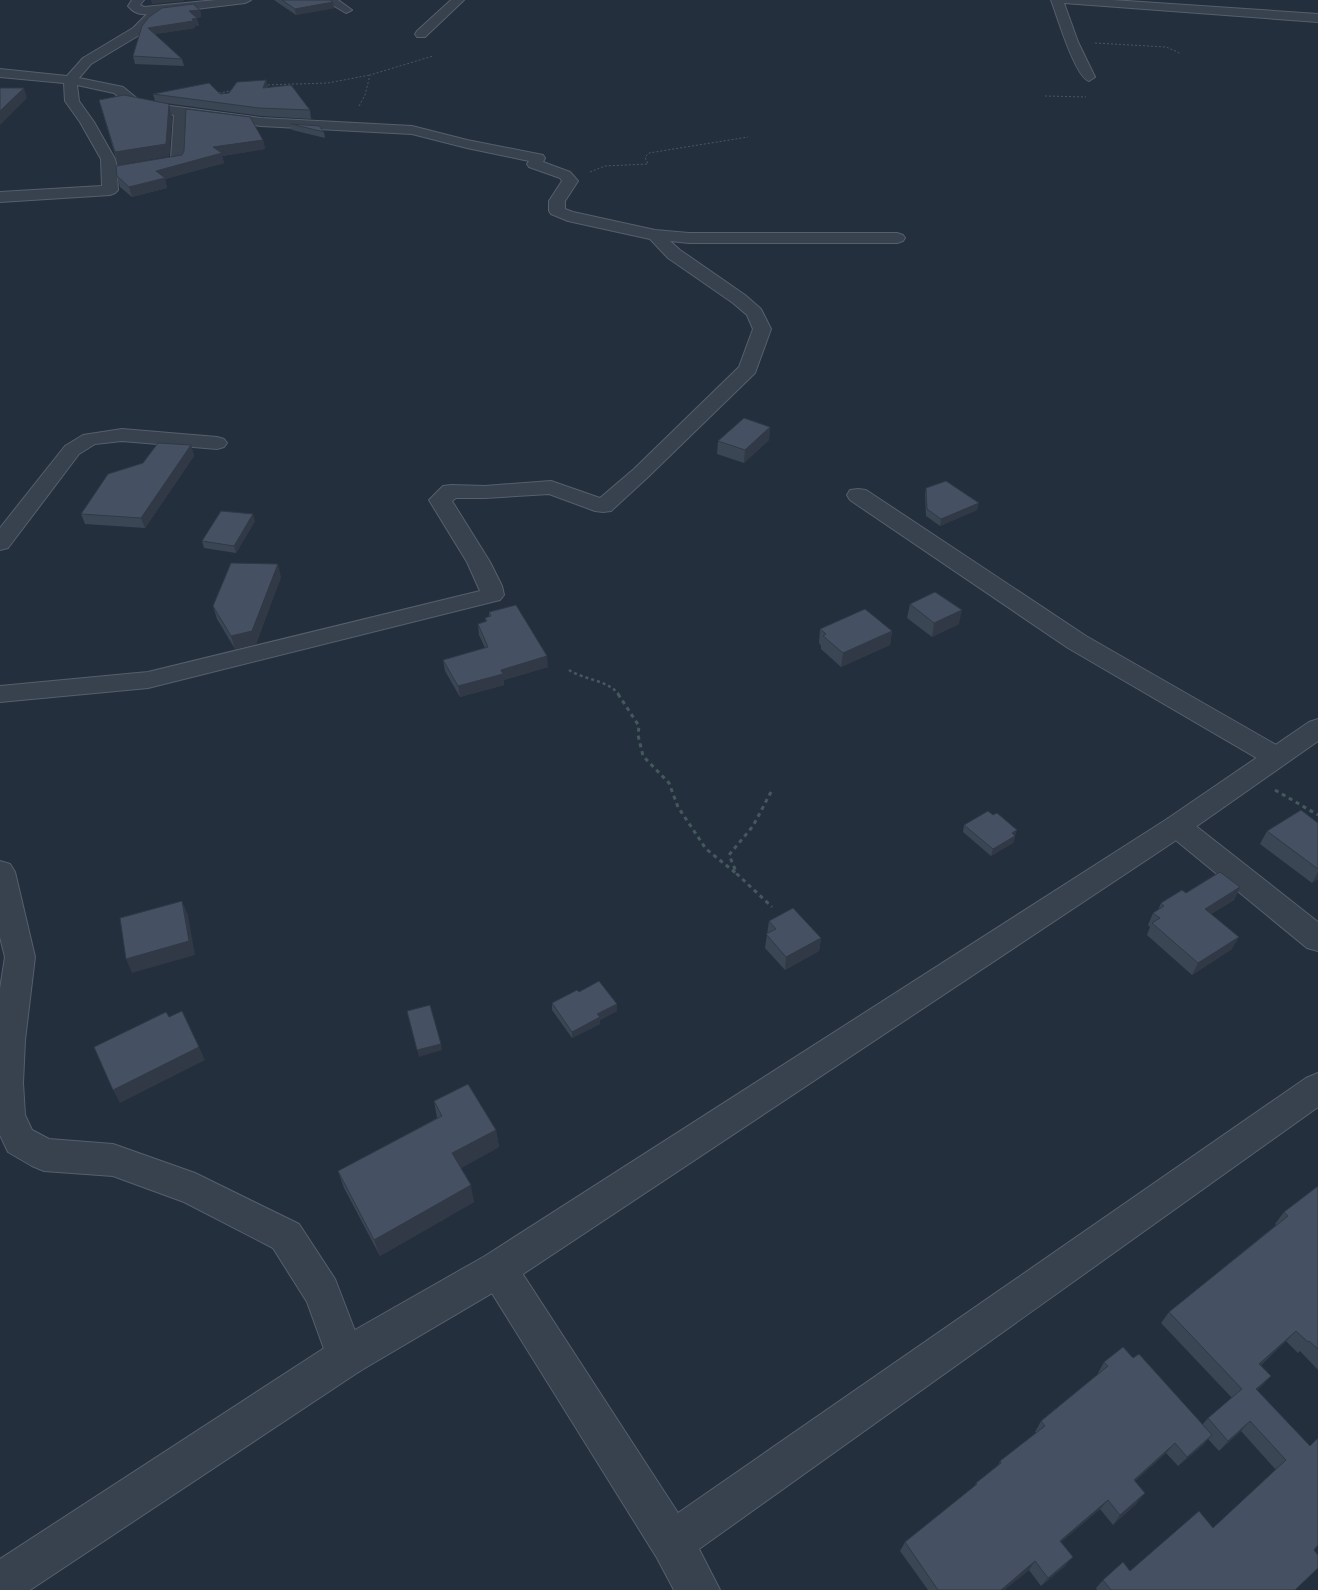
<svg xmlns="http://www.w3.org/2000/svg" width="1318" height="1590" font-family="Raleway,sans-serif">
  <rect width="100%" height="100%" fill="#242f3e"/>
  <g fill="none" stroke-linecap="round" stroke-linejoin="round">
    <g stroke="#565f6c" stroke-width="2">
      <path id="minor" d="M 132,0 L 144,0 L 140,5 L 144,7 L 216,0 L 251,0 L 245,3 L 163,13 L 149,23 L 141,34 L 91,64 L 79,78 L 123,87 L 139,100 L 155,104 L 261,118 L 412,126 L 467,140 L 543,155 L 545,158 L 543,162 L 570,172 L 578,181 L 565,201 L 565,209 L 573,212 L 655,230 L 689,233 L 897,233 L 903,235 L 905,238 L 903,241 L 897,243 L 689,243 L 670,241 L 680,250 L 745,295 L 761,309 L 771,329 L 755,373 L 648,477 L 611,511 L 603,512 L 595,511 L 549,494 L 485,498 L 456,498 L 452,501 L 490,562 L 502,586 L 504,595 L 500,600 L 148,688 L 0,702 L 0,686 L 148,672 L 480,591 L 467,562 L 429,500 L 443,486 L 451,485 L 485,486 L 551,481 L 600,498 L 634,469 L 739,367 L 753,329 L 747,315 L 733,303 L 668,258 L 650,239 L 568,221 L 551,214 L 549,211 L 549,201 L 562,181 L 560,178 L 529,167 L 527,164 L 529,161 L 467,148 L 412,134 L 261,126 L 187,116 L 185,161 L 183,164 L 117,175 L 118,190 L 115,193 L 110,195 L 0,202 L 0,192 L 102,186 L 101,159 L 80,122 L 65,101 L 64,83 L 0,77 L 0,69 L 67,76 L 83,58 L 133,28 L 147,14 C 140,15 133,12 128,6 ZM 77,85 L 114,93 L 129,106 L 174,115 L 171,158 L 117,167 L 115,159 L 94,122 L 79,101 Z
        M 324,0 L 338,0 L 352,10 L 346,13 Z
        M 451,0 L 464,0 L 425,37 L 417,37 L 415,34 L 417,31 Z
        M 1051,0 L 1112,0 L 1318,14 L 1318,22 L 1064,3 L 1078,42 L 1095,77 L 1089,81 C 1075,77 1057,15 1051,0 Z
        M 122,429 L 217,437 L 224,439 L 227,443 L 224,447 L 217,449 L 122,441 L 95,444 L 79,454 L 8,548 L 0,550 L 0,528 L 65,446 L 83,435 Z
        M 858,489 L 866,490 L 1086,636 L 1285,750 L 1289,757 L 1285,764 L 1276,766 L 1267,764 L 1068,648 L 850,500 L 847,495 L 850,490 Z
        M 1177,816 L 1187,819 L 1318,922 L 1318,951 L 1307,948 L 1167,833 L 1163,826 L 1167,819 Z
        M 0,861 L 10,864 L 15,872 L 35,957 L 25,1040 L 23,1083 L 25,1115 L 32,1130 L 49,1139 L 113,1144 L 195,1173 L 299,1224 L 335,1279 L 365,1357 L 360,1371 L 346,1376 L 332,1371 L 307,1302 L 273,1248 L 184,1202 L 113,1176 L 44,1171 L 32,1166 L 8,1152 L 0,1135 L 0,989 L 5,957 L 0,937 Z
        M 1318,1073 L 1318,1107 L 699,1549 L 720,1590 L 674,1590 L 657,1558 L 485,1282 L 479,1269 L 485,1256 L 498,1251 L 511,1256 L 678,1513 L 1306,1078 Z"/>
    </g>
    <g stroke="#565f6c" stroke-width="2">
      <path id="tertiary" d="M 1318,719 L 1318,741 L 1187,833 L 511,1282 L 360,1371 L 30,1590 L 0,1590 L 0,1559 L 332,1343 L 485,1256 L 1167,819 L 1309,722 Z"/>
    </g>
    <path stroke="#44595c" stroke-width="1" stroke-dasharray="2 2" stroke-linecap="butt" d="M 1095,43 L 1166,47 L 1178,52 L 1180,55
      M 264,85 L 328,83 L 370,75
      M 215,94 L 234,90
      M 1045,96 L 1086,97
      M 359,106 L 365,95 L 370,75 L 433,56
      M 590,172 L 605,166 L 648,164 L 645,157 L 649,153 L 748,137"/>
    <path stroke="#44595c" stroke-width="2.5" stroke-dasharray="3 3" stroke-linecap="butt" d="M 569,670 C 584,680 609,680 619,695"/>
    <path stroke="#44595c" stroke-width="3" stroke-dasharray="4 4" stroke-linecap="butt" d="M 618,694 L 639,726 L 638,735 L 643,756 L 669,783 L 678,807 L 706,849 L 737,874
      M 1275,790 L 1318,815
      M 771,792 L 753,826 L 729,855 L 737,874 L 772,907"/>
    <use href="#minor" fill="#38414e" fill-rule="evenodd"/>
    <use href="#tertiary" fill="#38414e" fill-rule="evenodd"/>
  </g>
  <path fill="#3b4654" d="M 274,0 L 330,0 L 333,2 L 334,8 L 296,15 Z
    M 200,10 L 201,17 L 196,18 L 199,26 L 195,26 L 195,28 L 155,34 L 182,59 L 184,66 L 135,64 L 133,56 L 142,26 Z
    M 266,80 L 268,88 L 310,110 L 311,119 L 261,116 L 165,103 L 169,104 L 172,117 L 169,156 L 118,165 L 99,100 L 155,101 L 153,94 L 220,94 L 229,93 Z
    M 291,124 L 324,132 L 325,138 L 292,130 Z
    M 263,140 L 265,149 L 222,156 L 224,163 L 165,179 L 167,188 L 132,197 L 120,187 L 117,176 L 182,155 Z
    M 770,427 L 769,440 L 744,463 L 717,454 L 718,441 Z
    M 191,445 L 194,456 L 145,528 L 85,524 L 81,514 L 143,463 Z
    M 926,488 L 977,510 L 940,526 L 926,516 L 925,495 Z
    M 255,521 L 236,553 L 204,548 L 202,541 Z
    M 281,577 L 256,644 L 235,649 L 217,619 L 213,606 Z
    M 910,604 L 959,624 L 932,637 L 907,618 Z
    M 489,612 L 548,667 L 504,680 L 504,685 L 460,697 L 445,671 L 443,660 L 485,648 L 479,635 L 478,624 L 486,622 L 485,618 L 489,617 Z
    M 820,629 L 892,631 L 890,645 L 841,667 L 821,649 L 821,646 L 819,643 Z
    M 1318,823 L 1318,879 L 1312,883 L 1260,844 L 1267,831 Z
    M 964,825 L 1015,837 L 1013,843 L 991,856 L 963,832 Z
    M 1240,887 L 1234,900 L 1211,914 L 1232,949 L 1192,975 L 1147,935 L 1150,927 L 1148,925 L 1153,913 L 1158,910 L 1161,903 L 1186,893 Z
    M 769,921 L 821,938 L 819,951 L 785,970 L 765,948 Z
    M 579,992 L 617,1004 L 617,1011 L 600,1020 L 600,1024 L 572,1038 L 552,1010 L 552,1003 Z
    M 434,1101 L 496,1130 L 499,1147 L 461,1168 L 474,1202 L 380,1256 L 344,1188 L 338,1171 L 437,1118 Z
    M 1318,1186 L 1318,1370 L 1300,1351 L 1298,1353 L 1286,1341 L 1261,1365 L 1271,1376 L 1257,1390 L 1310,1446 L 1314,1550 L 1295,1590 L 1097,1590 L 1096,1588 L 1103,1580 L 1130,1571 L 1213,1528 L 1276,1470 L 1241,1431 L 1219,1451 L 1208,1439 L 1203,1445 L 1178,1466 L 1166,1453 L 1135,1481 L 1137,1503 L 1113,1525 L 1100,1509 L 1061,1542 L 1065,1566 L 1041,1586 L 1029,1570 L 1004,1590 L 928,1590 L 900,1551 L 905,1542 L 974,1487 L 976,1483 L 998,1466 L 1000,1461 L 1036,1433 L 1035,1432 L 1041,1421 L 1098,1374 L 1098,1373 L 1104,1362 L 1133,1358 L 1202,1425 L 1208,1418 L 1232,1398 L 1161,1323 L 1169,1312 L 1276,1225 L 1275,1224 L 1284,1212 Z"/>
  <path fill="#303945" d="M 151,0 L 184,0 L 184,1 L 152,4 Z
    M 333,2 L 334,8 L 296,15 L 295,9 Z
    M 200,10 L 201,17 L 191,19 L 189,11 Z
    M 197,18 L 199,26 L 195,26 L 195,28 L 150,35 L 148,28 Z
    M 266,80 L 268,88 L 263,88 Z
    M 24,88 L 27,98 L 0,125 L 0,111 Z
    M 169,104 L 172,117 L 169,156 L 118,165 L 115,152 Z
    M 263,140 L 265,149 L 222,156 L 224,163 L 165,179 L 167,188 L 132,197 L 129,187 L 156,171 L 213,147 Z
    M 770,427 L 769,440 L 744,463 L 745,450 Z
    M 191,445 L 194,456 L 145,528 L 141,518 Z
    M 979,503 L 977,510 L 940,526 L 941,519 Z
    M 253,514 L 255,521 L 236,553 L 234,546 Z
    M 278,564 L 281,577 L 256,644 L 235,649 L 231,636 Z
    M 962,610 L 959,624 L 932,637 L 934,623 Z
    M 892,631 L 890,645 L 841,667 L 843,653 Z
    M 547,656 L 548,667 L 504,680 L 504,685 L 460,697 L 458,686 L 501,670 Z
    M 1017,830 L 1013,843 L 991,856 L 993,849 L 1012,833 Z
    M 1318,872 L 1318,879 L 1312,883 Z
    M 1240,887 L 1234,900 L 1199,921 L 1205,909 Z
    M 182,901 L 188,915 L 195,955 L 132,973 L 126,959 Z
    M 1239,937 L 1232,949 L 1192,975 L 1198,963 Z
    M 821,938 L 819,951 L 785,970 L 786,957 Z
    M 617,1004 L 617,1011 L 600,1020 L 600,1024 L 572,1038 L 572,1032 L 597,1014 Z
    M 441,1044 L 442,1050 L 419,1057 L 417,1050 Z
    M 199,1047 L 205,1060 L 120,1103 L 113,1090 Z
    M 496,1130 L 499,1147 L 456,1171 L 452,1153 Z
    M 471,1185 L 474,1202 L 380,1256 L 374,1240 Z
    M 1296,1331 L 1286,1341 L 1250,1374 L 1259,1364 Z
    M 1271,1376 L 1262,1386 L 1247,1399 L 1256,1389 Z
    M 1250,1421 L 1241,1431 L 1219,1451 L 1228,1441 Z
    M 1212,1435 L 1203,1445 L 1178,1466 L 1187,1457 Z
    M 1175,1443 L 1166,1453 L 1126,1489 L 1134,1480 Z
    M 1145,1493 L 1137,1503 L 1113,1525 L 1120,1515 Z
    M 1108,1500 L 1100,1509 L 1053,1549 L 1060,1541 Z
    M 1073,1557 L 1065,1566 L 1041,1586 L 1048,1578 Z
    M 1035,1561 L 1029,1570 L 1004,1590 L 1001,1590 Z"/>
  <path fill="#455162" stroke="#303945" d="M 282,0 L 330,0 L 333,2 L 295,9 Z
    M 193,4 L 200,10 L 189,11 L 197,18 L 192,19 L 193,21 L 148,28 L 182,59 L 133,56 L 142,26 L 149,17 L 162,8 Z
    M 266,80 L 263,88 L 291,85 L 310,110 L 259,108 L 153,94 L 209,83 L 220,94 L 229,93 L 237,82 Z
    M 0,88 L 24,88 L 0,111 Z
    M 124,95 L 169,104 L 166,144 L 115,152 L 99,100 Z
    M 186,109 L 250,117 L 263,140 L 213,147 L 222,153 L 156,171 L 165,178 L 129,187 L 117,176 L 116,166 L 182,155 L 184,151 Z
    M 291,124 L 319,126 L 324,132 Z
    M 744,418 L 770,427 L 745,450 L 718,441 Z
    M 158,443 L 191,445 L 141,518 L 81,514 L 108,474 L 143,463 Z
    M 946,481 L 979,503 L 941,519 L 927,509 L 926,488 Z
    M 221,511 L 253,514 L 234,546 L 202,541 Z
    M 231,563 L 278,564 L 252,631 L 231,636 L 213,606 Z
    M 935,592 L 962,610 L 934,623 L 910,604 Z
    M 516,605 L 547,656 L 501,670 L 503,674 L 458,686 L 443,660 L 488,647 L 478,624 L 487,621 L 485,618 L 491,616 L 489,612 Z
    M 865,609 L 892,631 L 843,653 L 823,636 L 826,634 L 820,629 Z
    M 1301,810 L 1318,823 L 1318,869 L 1267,831 Z
    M 988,811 L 993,815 L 997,813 L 1017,830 L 1012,833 L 1015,836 L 993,849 L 964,825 Z
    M 1220,872 L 1240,887 L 1205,909 L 1239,937 L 1198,963 L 1152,923 L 1160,918 L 1153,913 L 1164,906 L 1161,903 L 1182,890 L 1186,893 Z
    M 182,901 L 189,941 L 126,959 L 120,918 Z
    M 793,908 L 821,938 L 786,957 L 766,934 L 776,929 L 769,921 Z
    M 599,981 L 617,1004 L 597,1014 L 600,1017 L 572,1032 L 552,1003 L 577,990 L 579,992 Z
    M 430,1005 L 441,1044 L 417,1050 L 407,1011 Z
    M 182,1011 L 199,1047 L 113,1090 L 94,1047 L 166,1012 L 169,1017 Z
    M 468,1084 L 496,1130 L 452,1153 L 471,1185 L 374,1240 L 338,1171 L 442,1116 L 434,1101 Z
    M 1318,1186 L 1318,1349 L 1309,1341 L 1308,1342 L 1296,1331 L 1259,1364 L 1271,1376 L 1256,1389 L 1310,1446 L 1318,1438 L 1318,1545 L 1314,1550 L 1318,1555 L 1318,1568 L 1295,1590 L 1111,1590 L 1103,1580 L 1123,1562 L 1130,1571 L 1199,1511 L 1213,1528 L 1286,1460 L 1250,1421 L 1228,1441 L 1208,1418 L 1242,1389 L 1169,1312 L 1288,1216 L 1284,1212 Z
    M 1123,1347 L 1133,1358 L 1139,1354 L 1212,1435 L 1187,1457 L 1175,1443 L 1134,1480 L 1145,1493 L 1120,1515 L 1108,1500 L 1060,1541 L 1073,1557 L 1048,1578 L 1035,1561 L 1001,1590 L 938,1590 L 905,1542 L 977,1484 L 976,1483 L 1001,1463 L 1000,1461 L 1045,1426 L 1041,1421 L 1108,1366 L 1104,1362 Z"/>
</svg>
